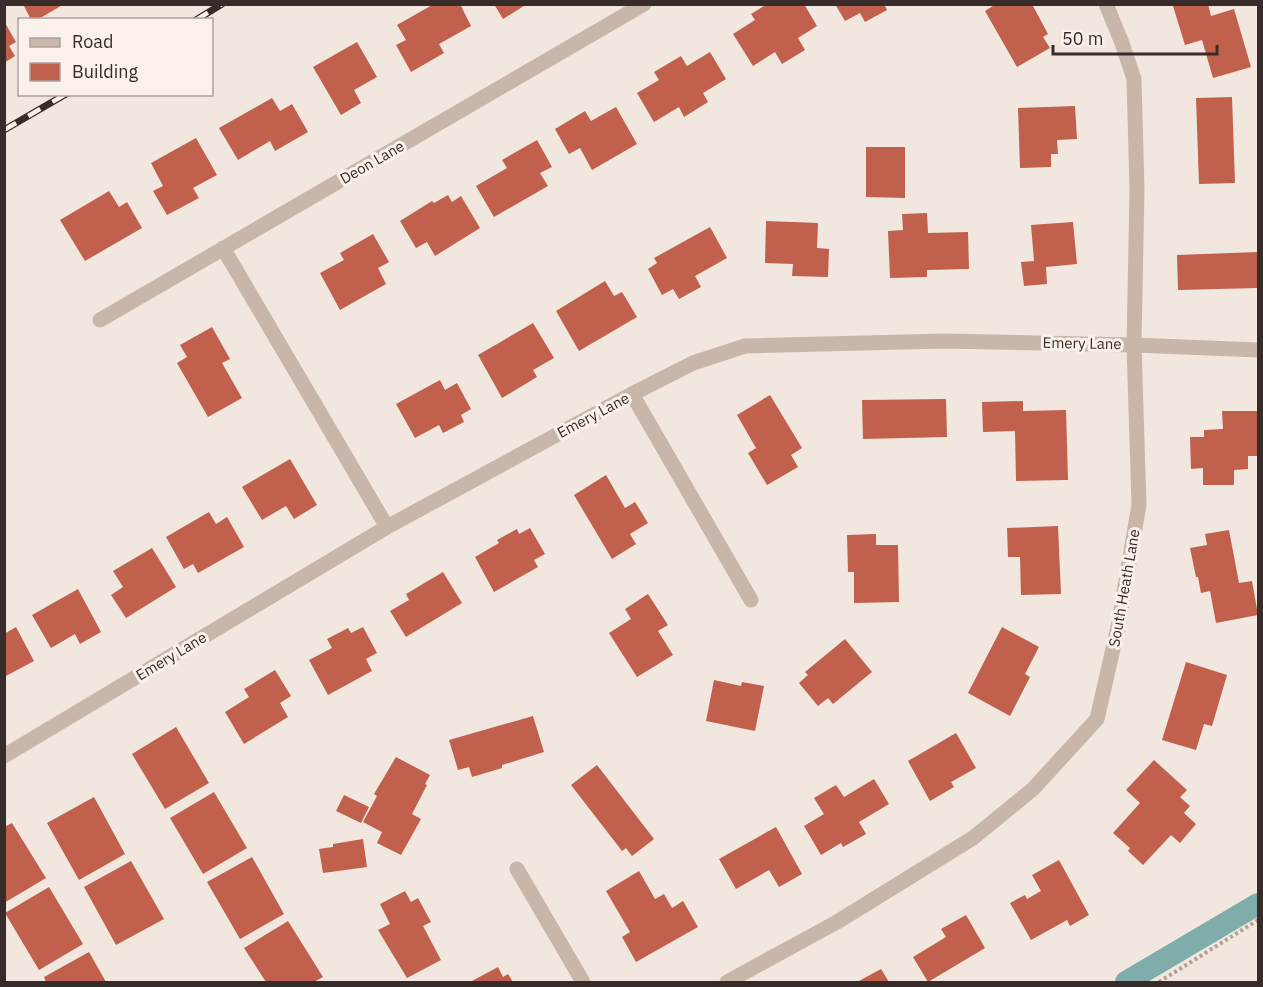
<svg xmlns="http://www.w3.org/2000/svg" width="1263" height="987" font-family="'IBM Plex Sans',sans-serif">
  <rect width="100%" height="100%" fill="#f1e7de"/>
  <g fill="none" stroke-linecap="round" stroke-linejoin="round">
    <path stroke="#7eadac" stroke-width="22" d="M 1126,982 L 1258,904"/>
  </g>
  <path fill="#c0604d" d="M 23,4 L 64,4 L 37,20 L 31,20 Z
    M 434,4 L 460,4 L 471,26 L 439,44 L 444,53 L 411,72 L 396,45 L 406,40 L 397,25 Z
    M 494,4 L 527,4 L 503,19 Z
    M 767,4 L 804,4 L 817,26 L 798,38 L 805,50 L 782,64 L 775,52 L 753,66 L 733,34 L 755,20 L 751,14 Z
    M 835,4 L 884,4 L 887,10 L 865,22 L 860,13 L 845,21 Z
    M 996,4 L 1032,4 L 1048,34 L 1043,37 L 1050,48 L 1017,67 L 985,11 Z
    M 1180,4 L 1208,4 L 1211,16 L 1234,9 L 1251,67 L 1213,78 L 1202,40 L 1185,45 L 1173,6 Z
    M 4,21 L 16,42 L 9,46 L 15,56 L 4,63 Z
    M 357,42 L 377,77 L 354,90 L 361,103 L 341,115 L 313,67 Z
    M 710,52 L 726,79 L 703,93 L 708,102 L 684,117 L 679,107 L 654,122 L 637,93 L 659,80 L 654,72 L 681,56 L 687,66 Z
    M 1232,97 L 1235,183 L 1199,184 L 1196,98 Z
    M 272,98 L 280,111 L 292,104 L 308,132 L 275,151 L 270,141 L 238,160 L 219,128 Z
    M 1075,106 L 1077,139 L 1057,140 L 1058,154 L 1051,154 L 1051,167 L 1020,168 L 1018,108 Z
    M 616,107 L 637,144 L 592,170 L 580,148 L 569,154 L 555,129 L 585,111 L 591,121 Z
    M 196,138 L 217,175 L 193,188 L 199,198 L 167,215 L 153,191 L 163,186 L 151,163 Z
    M 537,140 L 552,167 L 540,173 L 548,186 L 494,217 L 476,186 L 507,168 L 502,160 Z
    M 866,147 L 905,147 L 905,198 L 866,197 Z
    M 109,191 L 119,207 L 127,202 L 142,228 L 85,261 L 60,220 Z
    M 448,195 L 452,202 L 461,196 L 480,228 L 435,256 L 427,242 L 416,248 L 400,221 L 432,201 L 434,203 Z
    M 927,213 L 928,233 L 968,232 L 969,269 L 927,270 L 927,277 L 890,278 L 888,231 L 903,230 L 902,214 Z
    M 766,221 L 818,223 L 817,248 L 829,249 L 828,277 L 792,276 L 793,264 L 765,263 Z
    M 1073,222 L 1077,264 L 1046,267 L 1047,284 L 1024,286 L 1021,262 L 1034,261 L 1031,225 Z
    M 710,227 L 727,258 L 695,276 L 701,287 L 679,299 L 673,289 L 662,295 L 648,269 L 657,263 L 654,258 Z
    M 373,234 L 389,262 L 378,268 L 386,284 L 340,310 L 320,273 L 344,260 L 340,253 Z
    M 1258,252 L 1258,288 L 1178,290 L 1177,255 Z
    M 605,281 L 614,296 L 622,292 L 637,317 L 579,351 L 556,311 Z
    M 533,323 L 554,358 L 533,370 L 537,377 L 502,398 L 478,355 Z
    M 212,327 L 230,359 L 222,363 L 242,398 L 208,417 L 177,363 L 187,357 L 180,345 Z
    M 440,380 L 445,390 L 457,383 L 471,409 L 461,415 L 464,422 L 443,433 L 439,425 L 415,438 L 396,404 Z
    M 770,395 L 802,448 L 791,455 L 798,467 L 767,485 L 748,453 L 756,448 L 737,415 Z
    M 946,399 L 947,437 L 863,439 L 862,400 Z
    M 1023,401 L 1023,411 L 1066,410 L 1068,480 L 1016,481 L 1015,431 L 983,432 L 982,402 Z
    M 1222,411 L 1258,411 L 1258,456 L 1248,456 L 1248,469 L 1234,470 L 1234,485 L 1203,485 L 1203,468 L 1191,469 L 1190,437 L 1204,437 L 1204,430 L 1223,429 Z
    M 290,459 L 317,505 L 294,519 L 286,506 L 262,520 L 242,487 Z
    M 606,475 L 625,508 L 635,502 L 648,523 L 630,534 L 636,544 L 612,559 L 574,495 Z
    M 209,512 L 216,524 L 227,517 L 244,547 L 198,573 L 193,564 L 184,569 L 166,537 Z
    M 1058,526 L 1061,594 L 1021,595 L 1020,557 L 1008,557 L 1007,528 Z
    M 530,528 L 545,554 L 534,560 L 538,567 L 494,592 L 475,557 L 499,543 L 497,540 L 517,529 L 519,534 Z
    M 1229,530 L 1239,583 L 1252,581 L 1258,615 L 1216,623 L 1210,591 L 1201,593 L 1198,577 L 1196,577 L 1190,548 L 1207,545 L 1205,534 Z
    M 876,534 L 876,545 L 898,545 L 899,602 L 854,603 L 854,572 L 848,572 L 847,535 Z
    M 152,548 L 176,587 L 126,618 L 111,595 L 123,587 L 113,571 Z
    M 443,572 L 462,603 L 406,637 L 390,611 L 409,600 L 406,594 Z
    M 78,589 L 101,632 L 80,644 L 75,634 L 51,648 L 32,615 Z
    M 648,594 L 668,625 L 658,631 L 673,655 L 637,677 L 609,633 L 631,619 L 625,609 Z
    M 16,627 L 34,661 L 4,677 L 4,634 Z
    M 363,627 L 377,653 L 366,659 L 372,671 L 328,695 L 309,660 L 332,648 L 327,639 L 348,628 L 351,633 Z
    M 1002,627 L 1039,647 L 1025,674 L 1030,677 L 1010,716 L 968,693 Z
    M 845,639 L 872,672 L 833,704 L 828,698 L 818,706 L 799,683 L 808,675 L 805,672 Z
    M 1186,662 L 1227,675 L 1212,726 L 1204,724 L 1196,750 L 1162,740 Z
    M 275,670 L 291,696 L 280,703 L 288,717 L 244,744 L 225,712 L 249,697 L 244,689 Z
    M 714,680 L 741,686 L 742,682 L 764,686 L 755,731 L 706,721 Z
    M 533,716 L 544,752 L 502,765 L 502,768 L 472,777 L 469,767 L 458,770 L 449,740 Z
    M 176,727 L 209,783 L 165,809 L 132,754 Z
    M 956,733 L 976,768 L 951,782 L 954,787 L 930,801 L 908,761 Z
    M 396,757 L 430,775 L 425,784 L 427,785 L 412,814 L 421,819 L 401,855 L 377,843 L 382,832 L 363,822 L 377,796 L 374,794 Z
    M 1154,760 L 1187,790 L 1180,797 L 1190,806 L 1184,813 L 1196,824 L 1180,843 L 1171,835 L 1143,865 L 1128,851 L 1130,848 L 1113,833 L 1140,803 L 1126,790 Z
    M 597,765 L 654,839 L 632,856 L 626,848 L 622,851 L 571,785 Z
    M 874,779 L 889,804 L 859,822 L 866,834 L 843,847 L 841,843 L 821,855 L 804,826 L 824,814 L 814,798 L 836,785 L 844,797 Z
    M 214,792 L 247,848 L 203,874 L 170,818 Z
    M 344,795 L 369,807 L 361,823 L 336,811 Z
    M 94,797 L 125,854 L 79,880 L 47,823 Z
    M 12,823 L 46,878 L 4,903 L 4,827 Z
    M 776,827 L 802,874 L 779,887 L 769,870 L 736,889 L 719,859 Z
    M 363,839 L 367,867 L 323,873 L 319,849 L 333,847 L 333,844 Z
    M 252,857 L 284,914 L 240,939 L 207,882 Z
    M 1059,860 L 1089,915 L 1070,926 L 1067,920 L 1031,940 L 1010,903 L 1025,895 L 1027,899 L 1041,891 L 1032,875 Z
    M 131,861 L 164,919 L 116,945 L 84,887 Z
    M 639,871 L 655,899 L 664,894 L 672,908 L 683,901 L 698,927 L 636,962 L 622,937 L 630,932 L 606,891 Z
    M 49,887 L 83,944 L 39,970 L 5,913 Z
    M 405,891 L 411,902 L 418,898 L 431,922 L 423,926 L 441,960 L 407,978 L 378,930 L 390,924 L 380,904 Z
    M 966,915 L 985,948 L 928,982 L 913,957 L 946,937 L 941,929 Z
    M 288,921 L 323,977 L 314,982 L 266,982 L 244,948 Z
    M 89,952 L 106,982 L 46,982 L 44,977 Z
    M 498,967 L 503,977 L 508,974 L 513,982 L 470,982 Z
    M 881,969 L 889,982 L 857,982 Z"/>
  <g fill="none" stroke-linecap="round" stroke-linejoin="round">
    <path stroke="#b5a094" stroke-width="4" stroke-dasharray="3 3" stroke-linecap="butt" d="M 1159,982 L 1258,920"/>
    <path stroke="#c9b6aa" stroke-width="15" d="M 223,248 L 387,527
      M 100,320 L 644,4
      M 632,394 L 751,600
      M 4,756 L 387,527 L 632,394 L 693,363 L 745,346 L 944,341 L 1134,345 L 1258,350
      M 517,869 L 583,982
      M 727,982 L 837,922 L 973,838 L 1033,789 L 1097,719 L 1118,627 L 1139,505 L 1134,345 L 1137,189 L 1134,79 L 1122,43 L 1106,4"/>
    <g stroke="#372c29" stroke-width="7">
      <path id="rail" d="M 196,20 L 222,4
        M 4,130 L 66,94"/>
    </g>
    <use href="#rail" stroke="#f9f1ea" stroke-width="4.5" stroke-dasharray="14" stroke-linecap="butt"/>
  </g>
  <g text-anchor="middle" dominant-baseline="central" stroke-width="6" stroke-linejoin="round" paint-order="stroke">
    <g font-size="15" fill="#372c29" stroke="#f9f1ea">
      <text transform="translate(372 162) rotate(-30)">Deon Lane</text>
      <text transform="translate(1082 343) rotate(1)">Emery Lane</text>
      <text transform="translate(593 415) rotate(-28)">Emery Lane</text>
      <text transform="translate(1124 588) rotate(-80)">South Heath Lane</text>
      <text transform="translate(171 656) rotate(-31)">Emery Lane</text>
    </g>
  </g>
  <rect width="1263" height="987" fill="none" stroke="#372c29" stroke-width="12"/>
  <rect x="18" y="18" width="195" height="78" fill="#f9f1ea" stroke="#aba29d" stroke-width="1.5"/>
  <rect x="30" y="38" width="30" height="9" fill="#c9b6aa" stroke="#aba29d" stroke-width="1.5"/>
  <text x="72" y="48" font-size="18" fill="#372c29">Road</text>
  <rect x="30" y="63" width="30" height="18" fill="#c0604d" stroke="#aba29d" stroke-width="1.5"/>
  <text x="72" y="78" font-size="18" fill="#372c29">Building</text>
  <path d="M1053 45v9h164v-9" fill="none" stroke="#372c29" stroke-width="3"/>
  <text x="1062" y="45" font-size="18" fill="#372c29" stroke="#f9f1ea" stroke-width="4.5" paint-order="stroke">50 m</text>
</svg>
